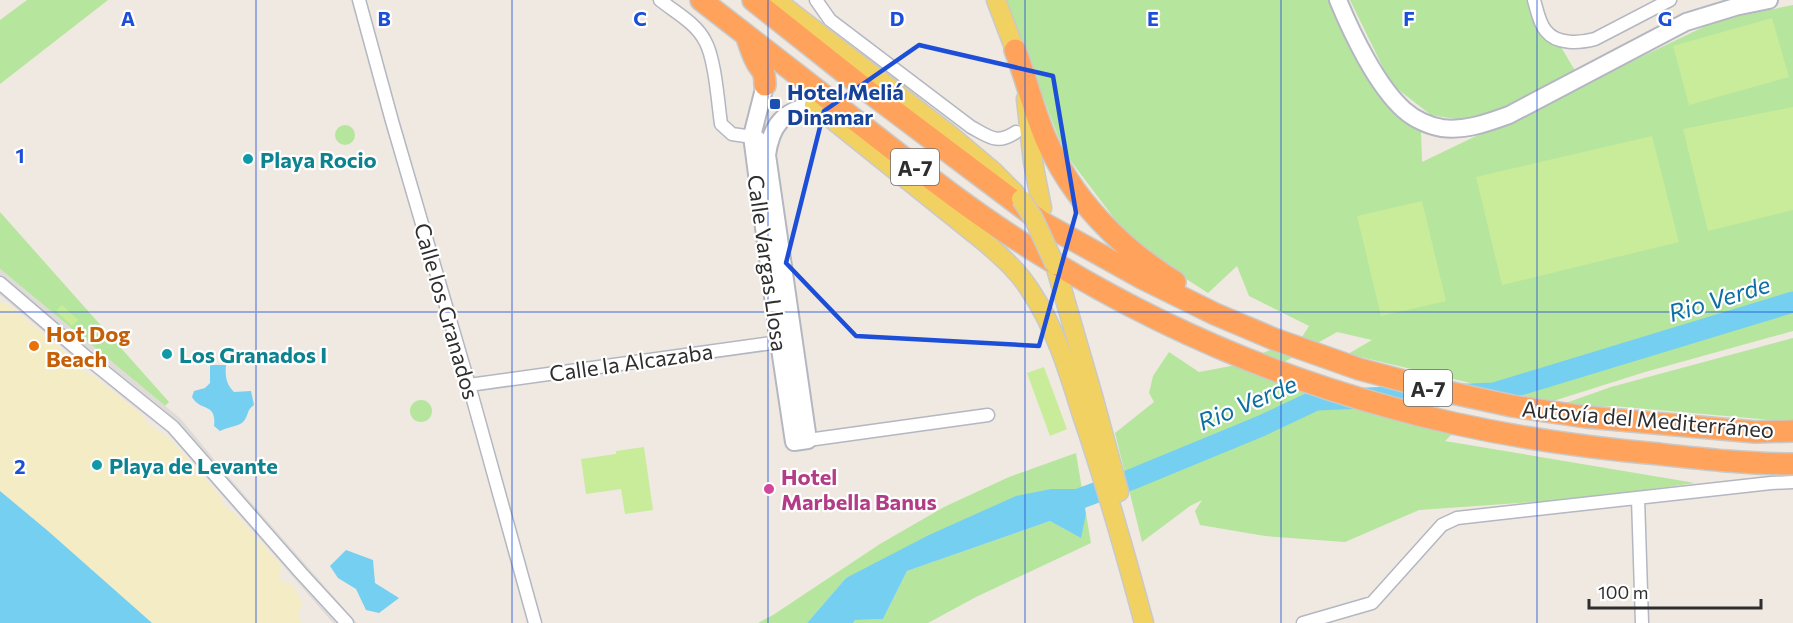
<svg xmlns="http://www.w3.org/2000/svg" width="1793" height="623" font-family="Commissioner,sans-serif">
  <rect width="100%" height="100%" fill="#efe9e1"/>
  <path fill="#b6e59e" d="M 27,0 L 108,0 L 0,84 L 0,20 Z
    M 1006,0 L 1330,0 L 1383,99 L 1421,131 L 1422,162 L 1716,21 L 1793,5 L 1793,331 L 1645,372 L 1550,402 L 1348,354 L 1372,340 L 1337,332 L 1261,375 L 1335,403 L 1452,434 L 1445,441 L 1695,483 L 1590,498 L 1419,510 L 1345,542 L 1265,536 L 1200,525 L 1195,511 L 1202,500 L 1190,506 L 1142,542 L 1115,433 L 1154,402 L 1149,393 L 1153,376 L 1169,352 L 1199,372 L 1231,366 L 1302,337 L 1309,326 L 1249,296 L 1237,266 L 1208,293 L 1135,246 L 1064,152 Z
    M 1350,0 L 1528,0 L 1542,38 L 1561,47 L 1577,74 L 1499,113 L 1462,120 L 1431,115 L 1391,84 Z
    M335 135a10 10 0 1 1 20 0a10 10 0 1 1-20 0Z
    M 0,212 L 169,402 L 165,406 L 0,269 Z
    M 1793,338 L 1793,419 L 1771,420 L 1613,406 L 1599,407 L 1563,404 L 1611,387 Z
    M410 411a11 11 0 1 1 22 0a11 11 0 1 1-22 0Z
    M 1076,453 L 1082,489 L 1051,489 L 846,578 L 807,623 L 758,623 L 773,615 L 880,544 L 944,507 L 1009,477 Z
    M 1086,514 L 1091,543 L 976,597 L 928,623 L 853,623 L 855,620 L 883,619 L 907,571 L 1050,521 L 1080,537 Z"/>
  <path fill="#f3ecc5" d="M 0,302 L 2,303 L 7,303 L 67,354 L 73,363 L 91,376 L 94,376 L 147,419 L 145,422 L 170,439 L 221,497 L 221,501 L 230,511 L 233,511 L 281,565 L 279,580 L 293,586 L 303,604 L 297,614 L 302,623 L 152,623 L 48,531 L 0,491 Z"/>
  <path fill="#c9ec9a" d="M 1772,18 L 1789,77 L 1689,105 L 1673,46 Z
    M 1793,107 L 1793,210 L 1708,231 L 1683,129 Z
    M 1652,136 L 1679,242 L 1502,285 L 1476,177 Z
    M 1422,201 L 1446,301 L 1381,316 L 1357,216 Z
    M 62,305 L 78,320 L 72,326 L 56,311 Z
    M 1044,367 L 1067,429 L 1050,436 L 1027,373 Z
    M 644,447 L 653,510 L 625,514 L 621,489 L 586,494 L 581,459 L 616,454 L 616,451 Z"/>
  <path fill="#dfdcd8" d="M 0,269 L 181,419 L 227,475 L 357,623 L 333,623 L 167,432 L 128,402 L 0,295 Z"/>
  <path fill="#75cff0" d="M 210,365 L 226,365 C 225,376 226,384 234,392 L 251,391 L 254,405 C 246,410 249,416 243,422 C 240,426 227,427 220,431 L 214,426 C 217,402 200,412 192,397 L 194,391 L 205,388 L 210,383 Z
    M 1051,489 L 1082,489 L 1086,514 L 1081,538 L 1050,521 L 907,571 L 883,619 L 855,620 L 853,623 L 807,623 L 846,578 L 929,535 L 1016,496 Z
    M 0,491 L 48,531 L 152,623 L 0,623 Z
    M 346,550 L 373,560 L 375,583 L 399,598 L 379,613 L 366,610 L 356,589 L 338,578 L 330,566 Z"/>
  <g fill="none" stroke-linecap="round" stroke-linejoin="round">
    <path stroke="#75cff0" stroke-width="21" d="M 1057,507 L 1130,480 L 1261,426 L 1316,400 L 1494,393 L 1793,302"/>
    <g stroke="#b4b7c1" stroke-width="15">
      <path id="street" d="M 359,0 L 392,121 L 469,385 L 535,623
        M 660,0 C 675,12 696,23 705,41 C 715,58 718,103 721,124 L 732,134 L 759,138
        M 816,0 L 830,20 L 971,127 C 990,137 997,145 1016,132
        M 1534,0 C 1537,10 1539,23 1546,31 C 1557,45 1580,43 1595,39 L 1670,0
        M 0,283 L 91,361 L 173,427 L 301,573 L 347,623
        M 469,385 L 786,341
        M 808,440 L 988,415
        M 1638,498 L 1642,623
        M 1303,623 L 1372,603 L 1442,525 L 1457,518 L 1771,483 L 1793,482"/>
    </g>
    <g stroke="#b4b7c1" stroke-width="20">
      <path id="secondary" d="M 1338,0 C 1352,34 1377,86 1404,110 C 1414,119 1429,126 1442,128 C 1465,131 1487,123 1509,115 L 1686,22 L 1735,7 L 1769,0
        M 765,85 L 752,136 L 779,342 L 794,442 L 808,440 L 767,155 C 771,125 784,110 814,105"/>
    </g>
    <g stroke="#c9c9c9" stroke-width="21">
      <path id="primary" d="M 776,0 L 948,133 L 993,171 L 1015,193
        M 996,0 L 1015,50 L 1019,63
        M 1026,99 L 1033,162 L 1042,208
        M 814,105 L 986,243 C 1002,257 1019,272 1030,290 C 1055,327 1068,370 1081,412 C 1105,482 1125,552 1144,623
        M 1055,265 L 1093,396 L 1119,492"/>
    </g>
    <g stroke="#c9c9c9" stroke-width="24">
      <path id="highway" d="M 701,0 C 751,39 801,77 850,116 C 913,165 975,215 1043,256 C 1150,322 1268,374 1389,407 C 1477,432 1568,446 1659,454 C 1704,459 1748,464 1793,464
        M 753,0 L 869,92 L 1043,223 L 1142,278 L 1215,314 L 1274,339 L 1359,369 L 1434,389 L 1512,406 L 1586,417 L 1755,432 L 1793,431
        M 746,35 C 749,43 751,51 755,59 C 760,71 765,68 765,85
        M 1015,50 C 1026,78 1033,108 1045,137 C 1071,198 1119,247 1175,282"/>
    </g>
    <use href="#street" stroke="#fff" stroke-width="12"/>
    <use href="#secondary" stroke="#fff" stroke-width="16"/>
    <use href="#primary" stroke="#f2d163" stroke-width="18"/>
    <use href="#highway" stroke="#ffa35c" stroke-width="21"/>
    <g stroke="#c9c9c9" stroke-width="21" stroke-linecap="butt">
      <path id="primary-bridge" d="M 1021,199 L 1034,219 L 1055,265"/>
    </g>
    <use href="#primary-bridge" stroke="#f2d163" stroke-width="18"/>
  </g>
  <path fill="none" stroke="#1d4ed8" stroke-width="4.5" stroke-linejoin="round" d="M 919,45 L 1053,76 L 1076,213 L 1039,346 L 856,336 L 786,263 L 824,111 Z"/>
  <path fill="none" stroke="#1d4ed8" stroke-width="1.5" stroke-opacity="0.55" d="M 256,0 L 256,623M 512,0 L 512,623M 768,0 L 768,623M 1025,0 L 1025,623M 1281,0 L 1281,623M 1537,0 L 1537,623M 0,312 L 1793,312"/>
  <rect fill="#1a4fb4" stroke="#fff" stroke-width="2" x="769" y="98" width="12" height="12" rx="3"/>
  <g fill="#0f9aa8" stroke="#fff" stroke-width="2">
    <circle cx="248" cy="159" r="6"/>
    <circle cx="167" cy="354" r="6"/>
    <circle cx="97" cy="465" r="6"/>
  </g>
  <circle fill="#e8710a" stroke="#fff" stroke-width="2" cx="34" cy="346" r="6"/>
  <circle fill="#d1479c" stroke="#fff" stroke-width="2" cx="769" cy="489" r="6"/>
  <g text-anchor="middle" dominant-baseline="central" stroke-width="4.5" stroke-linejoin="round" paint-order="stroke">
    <g fill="#fff" stroke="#6d6d6d" stroke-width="1.5">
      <rect x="891" y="149" width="48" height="36" rx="4.5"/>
      <rect x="1404" y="370" width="48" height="36" rx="4.5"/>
    </g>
    <g font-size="21" font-weight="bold" fill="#2e2e2e">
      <text x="915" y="167">A-7</text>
      <text x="1428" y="388">A-7</text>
    </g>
    <g font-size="22" font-weight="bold" fill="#164399" stroke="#fff" text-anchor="start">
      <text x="787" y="91">Hotel Meliá<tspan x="787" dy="25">Dinamar</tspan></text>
    </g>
    <g font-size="22" font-weight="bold" fill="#0d838f" stroke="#fff" text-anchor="start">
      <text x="260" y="159">Playa Rocio</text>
      <text x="179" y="354">Los Granados I</text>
      <text x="109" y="465">Playa de Levante</text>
    </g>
    <g font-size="22" fill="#2e2e2e" stroke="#fff">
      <text transform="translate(768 263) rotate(82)">Calle Vargas Llosa</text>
      <text transform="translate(447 311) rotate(74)">Calle los Granados</text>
      <text transform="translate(631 362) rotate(-8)">Calle la Alcazaba</text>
      <text transform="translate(1648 419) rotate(5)">Autovía del Mediterráneo</text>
    </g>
    <g font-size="22" font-weight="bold" fill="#c56008" stroke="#fff" text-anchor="start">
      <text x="46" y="333">Hot Dog<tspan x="46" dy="25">Beach</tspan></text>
    </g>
    <g font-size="22" font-weight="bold" fill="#b23c85" stroke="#fff" text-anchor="start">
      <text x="781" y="476">Hotel<tspan x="781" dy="25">Marbella Banus</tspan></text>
    </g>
    <g font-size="24" font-style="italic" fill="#0d6fa3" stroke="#fff">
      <text transform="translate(1719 298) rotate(-17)">Rio Verde</text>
      <text transform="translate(1247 402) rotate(-23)">Rio Verde</text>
    </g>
  </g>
  <g font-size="20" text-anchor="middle" font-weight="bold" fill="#1d4ed8" stroke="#fff" stroke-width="4.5" stroke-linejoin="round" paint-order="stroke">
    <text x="128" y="26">A</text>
    <text x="384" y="26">B</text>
    <text x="640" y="26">C</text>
    <text x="897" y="26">D</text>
    <text x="1153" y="26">E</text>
    <text x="1409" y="26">F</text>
    <text x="1665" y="26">G</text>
    <text x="20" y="163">1</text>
    <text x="20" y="474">2</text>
  </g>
  <path d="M1589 599v9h172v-9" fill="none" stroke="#2e2e2e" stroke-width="3"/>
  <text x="1598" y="599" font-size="18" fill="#2e2e2e" stroke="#ffffff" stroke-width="4.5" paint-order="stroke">100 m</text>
</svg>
